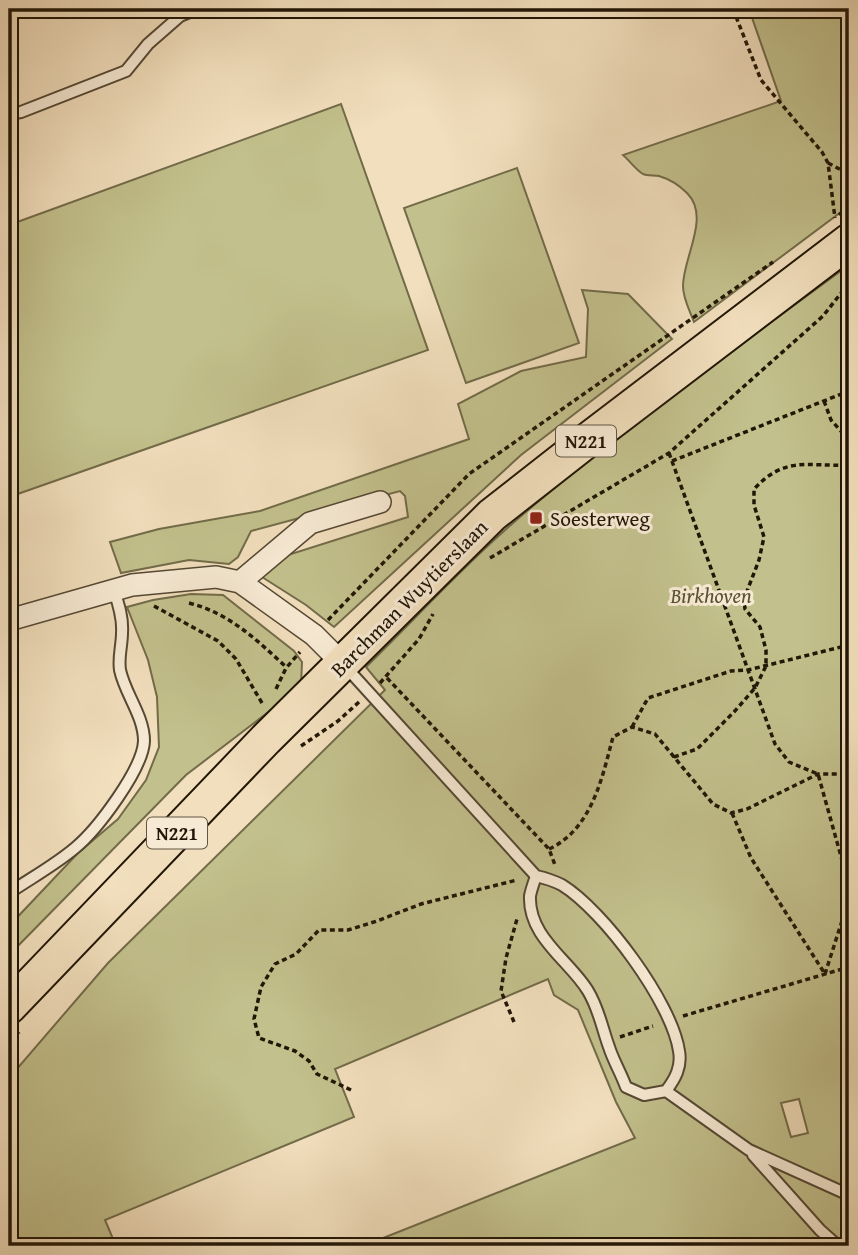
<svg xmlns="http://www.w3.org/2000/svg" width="858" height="1255" font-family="'Gentium Book Plus',serif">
  <rect width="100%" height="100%" fill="#f2dfbd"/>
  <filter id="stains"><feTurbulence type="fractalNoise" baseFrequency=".00286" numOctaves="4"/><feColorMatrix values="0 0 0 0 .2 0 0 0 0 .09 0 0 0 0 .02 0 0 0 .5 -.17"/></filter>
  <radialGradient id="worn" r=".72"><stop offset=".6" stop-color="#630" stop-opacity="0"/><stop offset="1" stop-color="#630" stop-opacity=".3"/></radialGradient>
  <path fill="#c2c08c" stroke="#726b49" stroke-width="2" fill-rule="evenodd" d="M 749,9 L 849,9 L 849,206 L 694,322 C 690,311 683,299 683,286 C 683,257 711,217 687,193 C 680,186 669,179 659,176 C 654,175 647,176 643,174 C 636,170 629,160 623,155 L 781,101 Z
    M 341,104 L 428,350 L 9,497 L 9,225 Z
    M 517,168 L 579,343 L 466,383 L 404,208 Z
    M 849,265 L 849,1246 L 363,1246 L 635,1138 L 616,1102 L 578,1010 L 554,995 L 548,979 L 335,1069 L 354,1117 L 105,1220 L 116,1246 L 9,1246 L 9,1078 L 108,963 L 385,690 L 366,667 C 419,615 470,559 527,511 C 630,424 740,345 849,265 ZM 799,1099 L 808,1133 L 791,1137 L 781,1103 Z
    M 582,290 L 628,294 L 672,339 L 521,455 L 334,627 L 306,605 L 262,577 L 272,560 L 408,517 L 405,496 L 400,491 L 251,531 L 238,557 L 229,564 L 189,560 L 121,573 L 110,542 L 159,529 L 260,511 L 469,439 L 458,404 L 521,371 L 586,357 L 588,309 Z
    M 191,594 L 223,595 L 294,651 L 302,662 L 301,687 L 186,775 L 9,955 L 9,926 L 78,853 L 118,819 L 146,780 L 159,747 L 157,697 L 148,660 L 127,607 L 153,600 Z"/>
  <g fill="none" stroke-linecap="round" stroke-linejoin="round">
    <g stroke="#554834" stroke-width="14">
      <path id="lane" d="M 9,114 L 21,112 L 126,71 L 148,44 L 180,16 L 197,9
        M 344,665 L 536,876 C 545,878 554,881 562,885 C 604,911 672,1003 679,1051 C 682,1067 675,1079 666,1091 L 644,1095 L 626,1087 C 621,1073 613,1060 609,1047 C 602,1028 599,1009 588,991 C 570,961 528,937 530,896 C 531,890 534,882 536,876
        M 9,893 C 31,878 55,865 75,848 C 97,830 143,769 144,741 C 144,716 125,694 120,670 C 118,658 122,645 122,633 C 123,618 119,605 114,591
        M 666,1091 L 749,1150 L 849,1195
        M 753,1155 L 820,1230 L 838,1246"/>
    </g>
    <g stroke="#554834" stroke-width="24">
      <path id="street" d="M 240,582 L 310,523 L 380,502
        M 9,620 L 132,585 L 216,577 L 240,582 L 314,635 L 342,663"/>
    </g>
    <g stroke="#211606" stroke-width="37">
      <path id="primary" d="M 9,1007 L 266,739 L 492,515 L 589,439 L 849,241"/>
    </g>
    <path stroke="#211606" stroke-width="3.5" stroke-dasharray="5 3.5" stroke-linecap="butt" d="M 733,9 L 761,80 L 822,152 L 828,163 L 835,218
      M 828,163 L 849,174
      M 839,215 L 849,206
      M 824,401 L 831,420 L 849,440
      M 669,453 L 775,744 L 789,762 L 818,774 L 849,885
      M 672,461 L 849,391
      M 490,558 L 669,453 L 823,316 L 849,283
      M 189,603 C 229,613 257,640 286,667
      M 154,606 L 218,641 L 236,659 L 262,703
      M 328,620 L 469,474 L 773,262
      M 387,678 L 549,849 L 555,865
      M 380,683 L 419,639 L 433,614
      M 276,689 L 286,668 L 300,652
      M 632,727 L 648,698 L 731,671 L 748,670 L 849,645
      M 301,746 L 338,721 L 359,702
      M 674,757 L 697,749 L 734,712 L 755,688 L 766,666 L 766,650 L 760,627 L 745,609 L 744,599 L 759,560 L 764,537 L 754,505 L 754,489 C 786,455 807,467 849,465
      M 732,813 L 751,858 L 825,974
      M 549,849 C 592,829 602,778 613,737 L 632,727 L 655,734 L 713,804 L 731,813 L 747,809 L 818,774 L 849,774
      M 825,974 L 849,899
      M 683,1016 L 849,967
      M 514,1022 L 501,991 L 506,958 L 517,919
      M 620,1037 L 653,1026
      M 9,1047 L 19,1032
      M 351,1090 L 317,1074 L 309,1061 L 295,1051 L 259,1038 L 254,1019 L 261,987 L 275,964 L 296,954 L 319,930 L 348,930 L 377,921 L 421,904 L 517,880"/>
    <use href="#lane" stroke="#f7ead4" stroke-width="10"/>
    <use href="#street" stroke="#f7ead4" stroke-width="21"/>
    <use href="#primary" stroke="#f2dfbd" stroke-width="33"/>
  </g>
  <rect fill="#8f2418" stroke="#f7ead4" stroke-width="2.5" x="529" y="511" width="14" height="14" rx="3.5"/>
  <g text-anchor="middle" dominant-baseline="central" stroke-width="6" stroke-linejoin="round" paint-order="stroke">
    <g fill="#f7ead4" stroke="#615644" stroke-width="2">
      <rect x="556" y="425.5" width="60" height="31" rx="5"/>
      <rect x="147" y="817.5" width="60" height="31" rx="5"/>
    </g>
    <g font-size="19" font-weight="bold" fill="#211606">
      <text x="586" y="441">N221</text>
      <text x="177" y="833">N221</text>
    </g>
    <g font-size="21" fill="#211606" stroke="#f7ead4" text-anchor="start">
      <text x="550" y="518">Soesterweg</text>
    </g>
    <g font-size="21" font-style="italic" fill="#595235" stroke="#f7ead4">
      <text x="711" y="595">Birkhoven</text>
    </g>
    <g font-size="21" fill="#211606" stroke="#f7ead4">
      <text transform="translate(409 598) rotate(-45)">Barchman Wuytierslaan</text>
    </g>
  </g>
  <rect width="858" height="1255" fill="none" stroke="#f2dfbd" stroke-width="35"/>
  <rect x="10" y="10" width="837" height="1234" fill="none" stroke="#211606" stroke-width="3.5"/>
  <rect x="18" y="18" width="823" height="1220" fill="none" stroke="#211606" stroke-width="2"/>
  <rect width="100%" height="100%" filter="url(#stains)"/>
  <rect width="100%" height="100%" fill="url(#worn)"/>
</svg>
